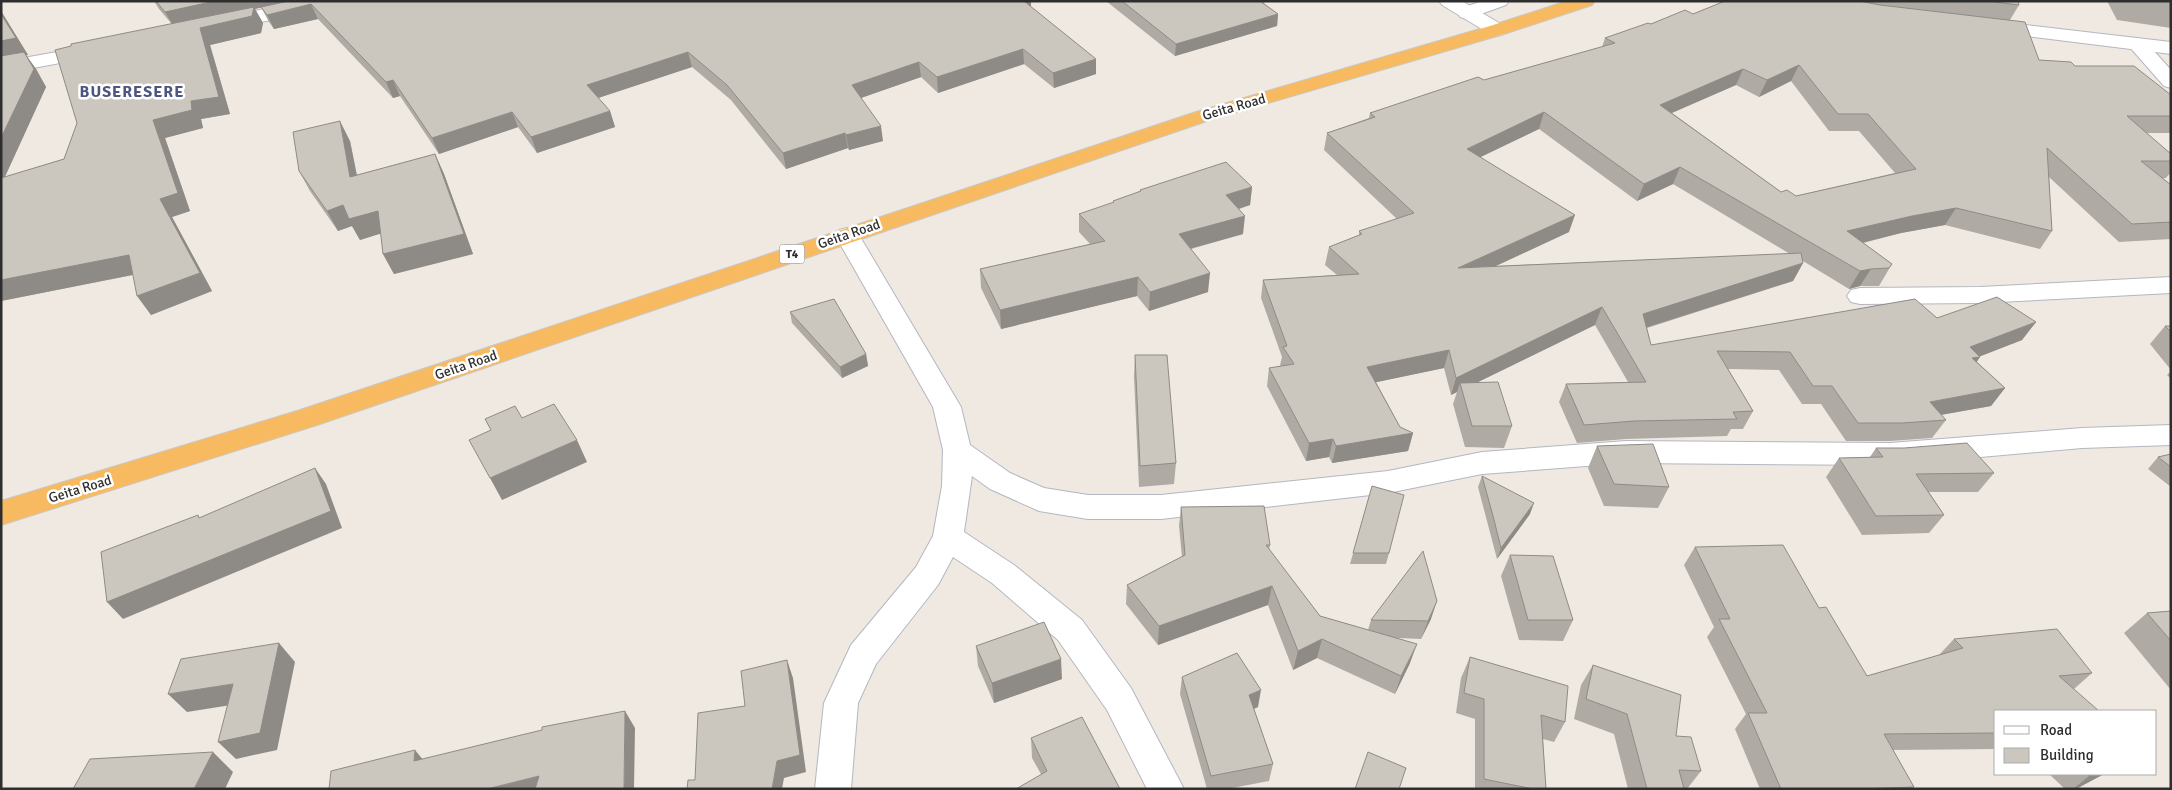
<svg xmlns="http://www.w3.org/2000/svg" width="2172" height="790" font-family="Signika,sans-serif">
  <rect width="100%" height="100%" fill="#efe9e1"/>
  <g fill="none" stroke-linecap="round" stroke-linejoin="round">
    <g stroke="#b4b7c1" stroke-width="2">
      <path id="minor" d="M 299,1 L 327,1 L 324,5 L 290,16 L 223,30 L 216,28 L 214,24 L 216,20 Z
        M 1482,1 L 1509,1 L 1506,5 L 1467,19 L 1460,17 L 1458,13 L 1460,9 Z
        M 2137,38 L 2144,40 L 2171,70 L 2171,88 L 2164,86 L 2127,44 L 2130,40 Z
        M 96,45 L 103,47 L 106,51 L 103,55 L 1,74 L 1,62 Z
        M 847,228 L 855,230 L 859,235 L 961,407 L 970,445 L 1010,473 L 1044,488 L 1088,495 L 1161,495 L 1388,471 L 1482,452 L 1626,441 L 1890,443 L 2082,428 L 2171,425 L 2171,445 L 2082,448 L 1890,465 L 1626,463 L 1482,474 L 1388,493 L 1161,519 L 1088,519 L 1039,511 L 990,489 L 972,476 L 964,532 L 1014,565 L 1082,620 L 1131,688 L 1184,789 L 1147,789 L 1107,710 L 1058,640 L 992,583 L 953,557 L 938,585 L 876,664 L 858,703 L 851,789 L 815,789 L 824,703 L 851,645 L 916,567 L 933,536 L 942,486 L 943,450 L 933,407 L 835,235 L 839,230 Z
        M 2171,277 L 2171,293 L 1980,303 L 1860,304 L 1851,302 L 1847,296 L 1851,290 L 1860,288 L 1980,287 Z"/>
    </g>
    <g stroke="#b4b7c1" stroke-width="2">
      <path id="tertiary" d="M 1439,1 L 1462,1 L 1504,26 L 1507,30 L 1504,34 L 1497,36 L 1490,34 L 1442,5 Z
        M 1992,21 L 2171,42 L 2171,54 L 1985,31 L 1983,27 L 1985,23 Z"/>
    </g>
    <g stroke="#c9c9c9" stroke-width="2">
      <path id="trunk" d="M 1567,1 L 1595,1 L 1592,5 L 1504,34 L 1210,120 L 317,425 L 1,525 L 1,501 L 297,411 L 1196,112 L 1490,26 Z"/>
    </g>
    <use href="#minor" fill="#fff" fill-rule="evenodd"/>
    <use href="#tertiary" fill="#fff" fill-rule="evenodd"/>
    <use href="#trunk" fill="#f8ba60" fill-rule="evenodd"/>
  </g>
  <path fill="#afaba4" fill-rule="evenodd" d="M 154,1 L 1031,1 L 1031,7 L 1096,74 L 1054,88 L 1024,64 L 938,93 L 921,77 L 861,98 L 883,141 L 849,150 L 848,148 L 786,169 L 731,100 L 692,67 L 598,98 L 610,111 L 615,127 L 537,153 L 518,127 L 439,154 L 400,96 L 393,98 L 318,19 L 274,29 L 269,22 L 261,7 L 255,9 L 263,23 L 261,33 L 210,45 L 230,114 L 201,119 L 203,128 L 165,138 L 190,211 L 172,217 L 212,291 L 151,315 L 133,275 L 1,301 L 1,11 L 28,55 L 26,55 L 36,69 L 46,87 L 5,177 L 64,159 L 171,23 L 159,9 Z
    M 1106,1 L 1269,1 L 1263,3 L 1278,14 L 1277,26 L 1175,56 Z
    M 1725,1 L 2018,1 L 2019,5 L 2010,20 L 2039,60 L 2075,66 L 2171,95 L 2171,133 L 2146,133 L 2171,154 L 2171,172 L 2166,178 L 2163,178 L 2171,185 L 2171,239 L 2119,242 L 2049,177 L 2052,231 L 2040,249 L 1945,225 L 1901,233 L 1863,243 L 1892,264 L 1879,286 L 1860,286 L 1849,289 L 1803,261 L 1803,263 L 1793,281 L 1647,328 L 1651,345 L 1937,318 L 2036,322 L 2022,340 L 1980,356 L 1977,362 L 2005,388 L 1991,406 L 1941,415 L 1946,420 L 1932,438 L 1890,441 L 1846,441 L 1821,404 L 1802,404 L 1779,370 L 1728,369 L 1753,411 L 1743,429 L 1731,429 L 1727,436 L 1626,439 L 1577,443 L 1559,402 L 1566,384 L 1628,382 L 1595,325 L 1477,382 L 1512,426 L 1504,448 L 1465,447 L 1453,404 L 1457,392 L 1451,395 L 1444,368 L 1376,382 L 1400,427 L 1413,433 L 1408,451 L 1332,463 L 1329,457 L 1306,461 L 1267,386 L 1269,368 L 1281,366 L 1280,365 L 1282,357 L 1261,298 L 1263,280 L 1337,275 L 1325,265 L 1329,247 L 1359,235 L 1359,231 L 1397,219 L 1324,150 L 1327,133 L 1369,118 L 1370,113 L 1484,80 L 1602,47 L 1605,38 L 1651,24 L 1693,14 ZM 1791,81 L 1829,131 L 1859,131 L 1895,173 L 1796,196 L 1781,192 L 1672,113 L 1736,85 L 1759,97 ZM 1539,129 L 1637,201 L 1673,184 L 1790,254 L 1495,266 L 1569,232 L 1480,157 Z
    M 2107,1 L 2171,1 L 2171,28 L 2117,20 Z
    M 350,141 L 357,175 L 435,154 L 444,174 L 473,254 L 394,274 L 383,254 L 381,233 L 360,240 L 352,226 L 338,231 L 310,191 L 299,171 Z
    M 1252,187 L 1250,205 L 1239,209 L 1243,234 L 1191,249 L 1208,292 L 1149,311 L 1137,296 L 1001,329 L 981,288 L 980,269 L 1090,244 L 1079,232 L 1079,214 L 1113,203 L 1113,201 L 1140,192 L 1140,190 Z
    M 790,312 L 866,354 L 868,366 L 842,378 L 792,323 Z
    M 2165,326 L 2171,326 L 2171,370 L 2150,344 Z
    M 1135,355 L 1176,463 L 1174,484 L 1139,487 L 1134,377 Z
    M 2171,371 L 2171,379 L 2167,375 Z
    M 1597,446 L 1669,487 L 1658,508 L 1604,506 L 1588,468 Z
    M 1876,448 L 1994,473 L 1978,492 L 1929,492 L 1944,515 L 1929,533 L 1862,535 L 1826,477 L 1839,458 L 1870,457 Z
    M 2171,454 L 2171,487 L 2148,469 L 2158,457 Z
    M 1482,476 L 1530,514 L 1497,559 L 1478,487 Z
    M 1372,486 L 1389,553 L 1386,564 L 1350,564 Z
    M 1181,507 L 1270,545 L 1269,550 L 1320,616 L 1368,630 L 1371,620 L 1431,619 L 1421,639 L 1398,638 L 1410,663 L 1395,694 L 1317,658 L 1293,670 L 1268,605 L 1158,645 L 1126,604 L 1127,585 L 1182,557 L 1179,526 Z
    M 1695,547 L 1819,608 L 1867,676 L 1939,655 L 1954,639 L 2092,673 L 2074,689 L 1996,711 L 1996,749 L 1893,750 L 1914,787 L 1912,789 L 1760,789 L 1735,729 L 1746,714 L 1707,637 L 1714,627 L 1684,565 Z
    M 1510,555 L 1573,620 L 1563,641 L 1519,640 L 1501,576 Z
    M 2171,611 L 2171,690 L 2124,633 L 2147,613 Z
    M 976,646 L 1062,679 L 994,703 L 978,666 Z
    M 1470,657 L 1565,722 L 1554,742 L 1543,739 L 1546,789 L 1475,789 L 1475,719 L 1456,713 L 1461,678 Z
    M 1593,665 L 1676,736 L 1701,771 L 1687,789 L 1628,789 L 1614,734 L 1574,719 L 1581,685 Z
    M 1182,677 L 1258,707 L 1254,709 L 1273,764 L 1269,781 L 1227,789 L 1207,789 L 1180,694 Z
    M 1031,738 L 1120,789 L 1041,774 L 1032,758 Z
    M 2049,774 L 2104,774 L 2076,789 L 2065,789 Z"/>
  <path fill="#8e8b86" d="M 215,1 L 289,1 L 255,9 L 263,23 L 261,33 L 210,45 L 230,114 L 201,119 L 203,128 L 165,138 L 190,211 L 172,217 L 212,291 L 151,315 L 137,296 L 160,199 L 153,120 L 174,27 L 165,12 Z
    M 1021,1 L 1031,1 L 1031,11 Z
    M 311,4 L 318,19 L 274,29 L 267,15 Z
    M 1,11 L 28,55 L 26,55 L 36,69 L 46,87 L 1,185 Z
    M 1278,14 L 1277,26 L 1175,56 L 1176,44 Z
    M 1023,49 L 1024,64 L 938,93 L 937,77 Z
    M 688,52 L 692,67 L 592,100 L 587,85 Z
    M 1096,59 L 1096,74 L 1054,88 L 1053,73 Z
    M 919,62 L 921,77 L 855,100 L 852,85 Z
    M 1799,65 L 1791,81 L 1759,97 L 1767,80 Z
    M 1743,69 L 1736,85 L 1653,121 L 1660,105 Z
    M 393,80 L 400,96 L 393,98 L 386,82 Z
    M 610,111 L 615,127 L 537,153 L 531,137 Z
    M 512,112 L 518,127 L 439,154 L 432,138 Z
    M 1544,112 L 1539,129 L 1462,166 L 1467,149 Z
    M 340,121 L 350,141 L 361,197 L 350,177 Z
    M 881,126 L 883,141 L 849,150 L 846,135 Z
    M 845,133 L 848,148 L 786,169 L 783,153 Z
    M 435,154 L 444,174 L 473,254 L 394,274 L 383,254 Z
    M 1680,167 L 1673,184 L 1637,201 L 1644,184 Z
    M 1252,187 L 1250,205 L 1225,213 L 1226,195 Z
    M 343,205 L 378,211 L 389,231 L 360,240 L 352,226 L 338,231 L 327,211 Z
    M 1956,208 L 1945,225 L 1901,233 L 1837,249 L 1847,231 L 1912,216 Z
    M 1575,215 L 1569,232 L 1453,286 L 1458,268 Z
    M 1245,216 L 1243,234 L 1178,252 L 1179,234 Z
    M 129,255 L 142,273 L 1,301 L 1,280 Z
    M 1803,263 L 1793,281 L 1635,331 L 1643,314 Z
    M 1871,269 L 1860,286 L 1849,289 L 1860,271 Z
    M 1210,273 L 1208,292 L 1149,311 L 1150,292 Z
    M 1138,277 L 1137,296 L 1001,329 L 1000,310 Z
    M 1602,307 L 1595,325 L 1462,390 L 1460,383 L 1457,392 L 1451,395 L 1456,378 Z
    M 2036,322 L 2022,340 L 1976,358 L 1980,357 L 1967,375 L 1970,347 Z
    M 1449,350 L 1444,368 L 1363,385 L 1367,367 Z
    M 866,354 L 868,366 L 842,378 L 840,367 Z
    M 2005,388 L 1991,406 L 1917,419 L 1930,402 Z
    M 1413,433 L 1408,451 L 1332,463 L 1336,446 Z
    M 1333,439 L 1329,457 L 1306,461 L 1309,443 Z
    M 577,440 L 587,462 L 502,500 L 490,478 Z
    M 315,468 L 326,484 L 342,528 L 123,619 L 107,602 Z
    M 1534,503 L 1530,514 L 1497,559 L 1501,548 Z
    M 1272,586 L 1268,605 L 1158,645 L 1159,626 Z
    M 1437,601 L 1431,619 L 1421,639 L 1428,621 Z
    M 1322,639 L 1317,658 L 1293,670 L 1298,651 Z
    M 279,643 L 295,662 L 277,750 L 236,759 L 218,742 Z
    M 1417,644 L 1410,663 L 1395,694 L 1401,676 Z
    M 1061,659 L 1062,679 L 994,703 L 992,683 Z
    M 787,660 L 793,678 L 806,772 L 784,778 L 782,789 L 772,789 L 777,761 Z
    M 233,684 L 250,702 L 187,712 L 168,694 Z
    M 1261,690 L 1258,707 L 1246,712 L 1249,695 Z
    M 625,711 L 635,728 L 634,789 L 624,789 Z
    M 415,750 L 429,767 L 414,761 Z
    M 213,752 L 233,772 L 225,789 L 194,789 Z
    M 2094,774 L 2104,774 L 2076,789 L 2073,789 L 2089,776 Z
    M 539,776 L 548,789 L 487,789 Z"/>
  <path fill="#cbc7bf" stroke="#8e8b86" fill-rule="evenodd" d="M 156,1 L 215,1 L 165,12 Z
    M 289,1 L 1024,1 L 1096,59 L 1053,73 L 1023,49 L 937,77 L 919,62 L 852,85 L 881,126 L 846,135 L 845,133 L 783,153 L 727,85 L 688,52 L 587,85 L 610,111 L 531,137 L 512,112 L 432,138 L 393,80 L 386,82 L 311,4 L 267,15 L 261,7 Z
    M 1122,1 L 1260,1 L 1278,14 L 1176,44 Z
    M 1725,1 L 1859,1 L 1880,5 L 2025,22 L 2039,60 L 2071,62 L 2075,66 L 2134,66 L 2171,95 L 2171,116 L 2127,116 L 2171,154 L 2171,161 L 2141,161 L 2171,185 L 2171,222 L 2132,224 L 2047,148 L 2052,231 L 1956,208 L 1912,216 L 1847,231 L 1892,264 L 1889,268 L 1871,269 L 1860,271 L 1680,167 L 1644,184 L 1544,112 L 1467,149 L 1575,215 L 1458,268 L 1801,253 L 1803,263 L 1643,314 L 1651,345 L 1915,299 L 1937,318 L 1997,297 L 2036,322 L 1970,347 L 1980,357 L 1972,358 L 2005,388 L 1930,402 L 1946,420 L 1902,423 L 1858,423 L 1832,386 L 1813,386 L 1790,352 L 1717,351 L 1753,411 L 1733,412 L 1737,419 L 1634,421 L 1584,425 L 1566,384 L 1646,382 L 1602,307 L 1456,378 L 1449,350 L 1367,367 L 1400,427 L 1413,433 L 1336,446 L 1333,439 L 1309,443 L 1269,368 L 1294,364 L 1283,347 L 1287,346 L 1263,280 L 1359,274 L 1329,247 L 1362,234 L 1359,231 L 1414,213 L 1327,133 L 1375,117 L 1370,113 L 1478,77 L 1484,80 L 1615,43 L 1605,38 L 1648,23 L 1651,24 L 1685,10 L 1693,14 ZM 1799,65 L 1838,114 L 1868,114 L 1916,169 L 1796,196 L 1787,190 L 1781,192 L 1660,105 L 1743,69 L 1767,80 Z
    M 1986,1 L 2018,1 L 2019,5 Z
    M 254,7 L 252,16 L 200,28 L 219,97 L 191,101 L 192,110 L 153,120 L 178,193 L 160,199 L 200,273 L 137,296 L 129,255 L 1,280 L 1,178 L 64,159 L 77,123 L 55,50 L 71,46 L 71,44 Z
    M 1,14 L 16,38 L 1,41 Z
    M 24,52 L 34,69 L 1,138 L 1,56 Z
    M 340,121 L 350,177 L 435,154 L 464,234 L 383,254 L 378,211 L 349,219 L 343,205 L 327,211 L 299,171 L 293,132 Z
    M 1226,162 L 1252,187 L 1226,195 L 1245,216 L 1179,234 L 1210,273 L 1150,292 L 1138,277 L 1000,310 L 980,269 L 1105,241 L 1079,214 L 1114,202 L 1113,201 L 1141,191 L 1140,190 Z
    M 834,299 L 866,354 L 840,367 L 790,312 Z
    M 2165,326 L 2171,326 L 2171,332 Z
    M 1135,355 L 1167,355 L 1176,463 L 1140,466 Z
    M 1498,382 L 1512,426 L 1472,426 L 1460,383 Z
    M 554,404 L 577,440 L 490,478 L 469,440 L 491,430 L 485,419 L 515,406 L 522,418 Z
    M 1967,443 L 1994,473 L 1916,474 L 1944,515 L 1876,516 L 1839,458 L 1883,457 L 1876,448 L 1904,448 Z
    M 1653,444 L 1669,487 L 1614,484 L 1597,446 Z
    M 2171,454 L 2171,467 L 2158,457 Z
    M 315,468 L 331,511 L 107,602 L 101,552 L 198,515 L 199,518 Z
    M 1482,476 L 1534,503 L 1501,548 L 1493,516 Z
    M 1372,486 L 1404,495 L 1389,553 L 1353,553 Z
    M 1264,506 L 1270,545 L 1266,545 L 1320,616 L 1417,644 L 1401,676 L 1322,639 L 1298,651 L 1272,586 L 1159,626 L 1127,585 L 1185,555 L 1181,507 Z
    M 1783,545 L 1819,608 L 1826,607 L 1867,676 L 1963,648 L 1954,639 L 2057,629 L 2092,673 L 2059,676 L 2099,711 L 1996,711 L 1996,733 L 1884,734 L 1914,787 L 1859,789 L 1781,789 L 1748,713 L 1767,713 L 1719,619 L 1730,619 L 1695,547 Z
    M 1423,551 L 1437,601 L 1428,621 L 1371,620 Z
    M 1510,555 L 1553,556 L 1573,620 L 1528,620 Z
    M 2171,611 L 2171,641 L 2147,613 Z
    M 1044,622 L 1061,659 L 992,683 L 976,646 Z
    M 279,643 L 260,733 L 218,742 L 233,684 L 168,694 L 181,659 Z
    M 1237,653 L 1261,690 L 1249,695 L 1273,764 L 1211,776 L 1182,677 Z
    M 1470,657 L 1568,686 L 1565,722 L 1541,715 L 1546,789 L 1533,789 L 1484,779 L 1484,699 L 1464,693 Z
    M 787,660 L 800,755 L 777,761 L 772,789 L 687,789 L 688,780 L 695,780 L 698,713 L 745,706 L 741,671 Z
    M 1593,665 L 1681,695 L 1676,736 L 1691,737 L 1701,771 L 1679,770 L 1684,789 L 1647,789 L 1627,714 L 1586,699 Z
    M 625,711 L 624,788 L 646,789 L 535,789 L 539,776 L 487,789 L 329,789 L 331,771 L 415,750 L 414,761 L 542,730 L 542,727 Z
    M 1082,717 L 1120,789 L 1016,789 L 1047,771 L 1031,738 Z
    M 213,752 L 194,789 L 73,789 L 90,759 Z
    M 1368,752 L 1406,768 L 1399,789 L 1355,789 Z
    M 2086,774 L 2094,774 L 2089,776 Z"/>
  <g text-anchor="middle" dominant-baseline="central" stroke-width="5" stroke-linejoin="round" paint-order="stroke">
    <rect fill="#fff" stroke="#6d6d6d" stroke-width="1" x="779.5" y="244.5" width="25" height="19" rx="4"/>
    <g font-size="12" font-weight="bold" fill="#2e2e2e">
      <text x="792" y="254">T4</text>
    </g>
    <g font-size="14" fill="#2e2e2e" stroke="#fff">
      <text transform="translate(1234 107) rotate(-16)">Geita Road</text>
      <text transform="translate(849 234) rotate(-19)">Geita Road</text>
      <text transform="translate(466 365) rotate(-19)">Geita Road</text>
      <text transform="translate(80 489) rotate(-17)">Geita Road</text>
    </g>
    <g font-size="16" font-weight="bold" letter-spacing="1" fill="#4d5680" stroke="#fff">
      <text x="132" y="92">BUSERESERE</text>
    </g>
  </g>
  <rect width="2172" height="790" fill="none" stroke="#2e2e2e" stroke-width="5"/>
  <rect x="1994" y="710" width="162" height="65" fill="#ffffff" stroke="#ababab"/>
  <rect x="2004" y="726" width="25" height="8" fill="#ffffff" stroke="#ababab"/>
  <text x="2040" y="735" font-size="15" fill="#2e2e2e">Road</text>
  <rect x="2004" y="748" width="25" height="15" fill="#cbc7bf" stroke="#ababab"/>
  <text x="2040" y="760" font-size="15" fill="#2e2e2e">Building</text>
</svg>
